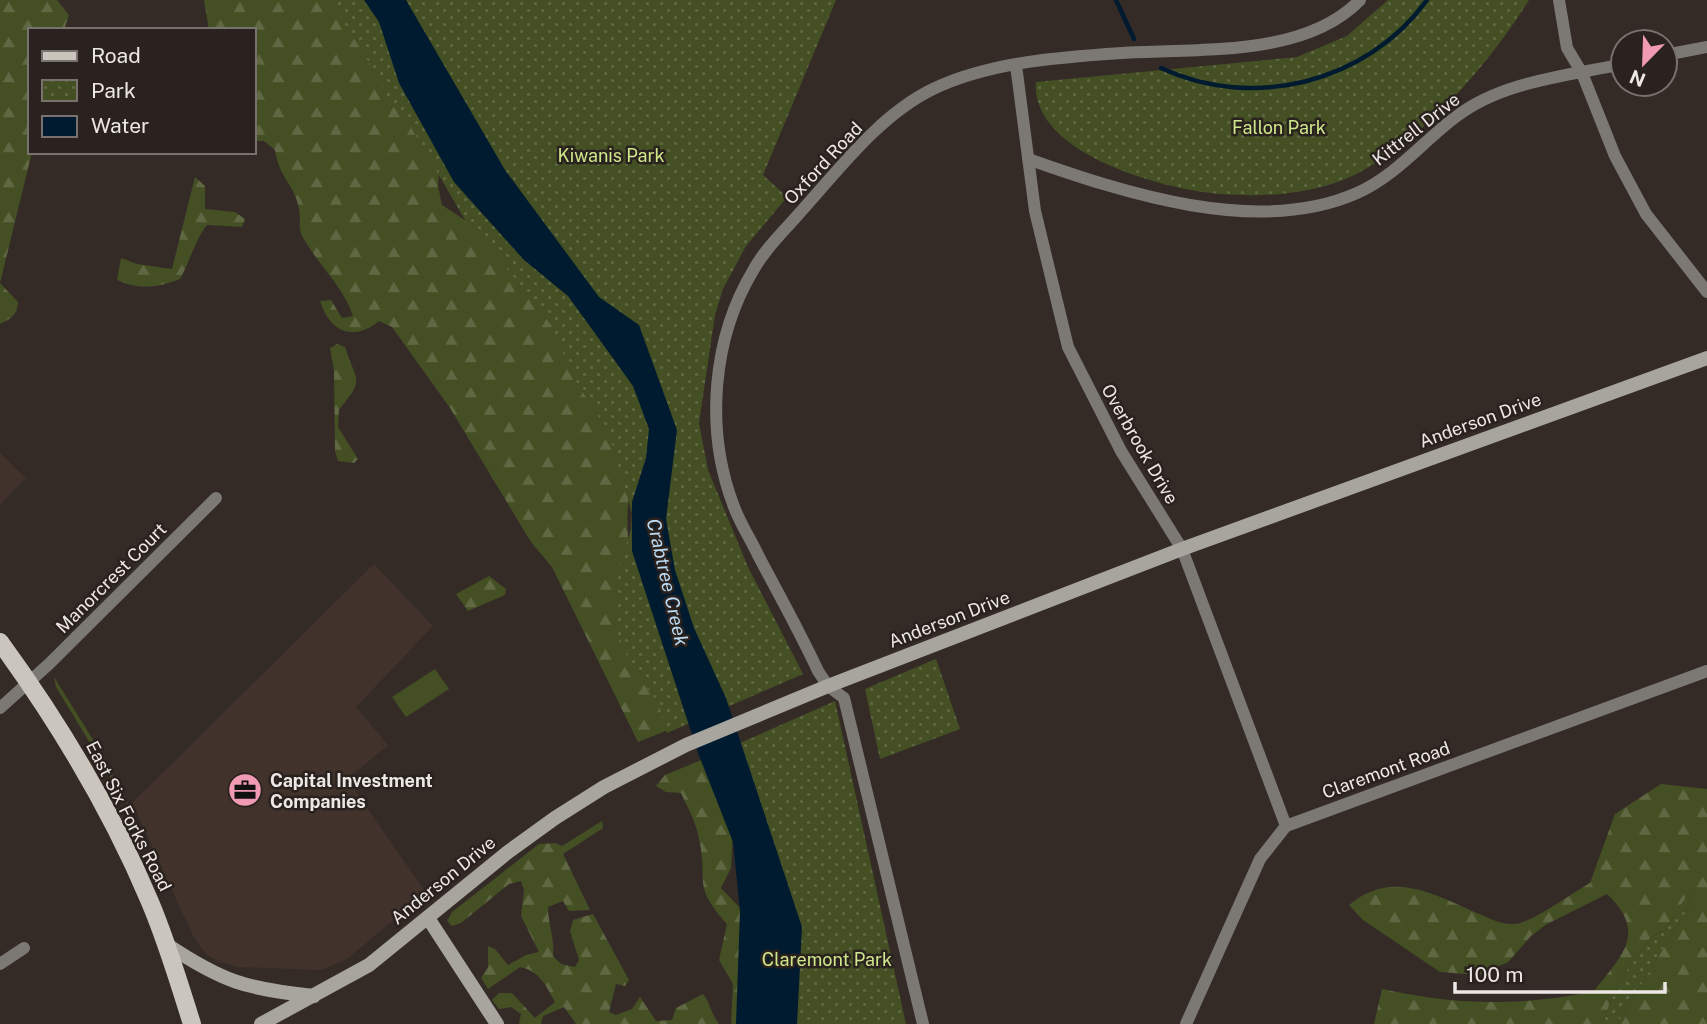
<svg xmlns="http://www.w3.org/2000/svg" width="1707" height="1024" font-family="'Public Sans',sans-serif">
  <defs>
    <pattern id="grass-tufts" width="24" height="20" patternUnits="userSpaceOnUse" patternTransform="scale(1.75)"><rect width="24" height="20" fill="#444f23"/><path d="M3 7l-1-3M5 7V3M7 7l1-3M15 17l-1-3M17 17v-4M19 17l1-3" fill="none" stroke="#5f6843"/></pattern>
    <pattern id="forest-firs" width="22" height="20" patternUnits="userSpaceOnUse" patternTransform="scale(1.75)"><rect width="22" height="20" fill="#444f23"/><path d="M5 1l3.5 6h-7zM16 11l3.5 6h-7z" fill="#5f6843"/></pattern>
    <pattern id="park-dots" width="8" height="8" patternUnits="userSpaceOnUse" patternTransform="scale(1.75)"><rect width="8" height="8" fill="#444f23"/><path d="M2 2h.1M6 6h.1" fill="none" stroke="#5f6843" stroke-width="1.8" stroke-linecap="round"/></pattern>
  </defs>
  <rect width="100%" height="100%" fill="#342b27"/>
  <path fill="#42322c" d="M 0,453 L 26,478 L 0,505 Z
    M 374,564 L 433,626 L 356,707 L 388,745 L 347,779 L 426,893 L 347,959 L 321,970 L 238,967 L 219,962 L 206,954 L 194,938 L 132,803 Z"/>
  <path fill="url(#grass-tufts)" d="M 54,677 L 100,751 L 133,814 L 56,687 Z"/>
  <path fill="url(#forest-firs)" d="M 0,0 L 57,0 L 69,15 L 64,30 L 30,30 L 32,152 L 0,283 L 18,302 C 18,314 11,319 0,324 Z
    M 204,0 L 367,0 L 439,169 L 438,186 L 442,205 L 547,274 L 632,478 C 613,561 657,646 683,724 L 638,742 L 552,567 L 531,542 L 450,408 L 392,327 L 379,321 C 353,342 330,332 320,301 L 331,300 L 342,318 L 353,316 C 344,288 322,269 307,244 C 295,226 302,225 299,209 C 295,185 279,178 275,150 L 264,141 L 254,141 L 254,30 L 209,30 Z
    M 195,177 L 205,186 L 205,209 L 235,212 L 245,219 L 242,227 L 207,225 C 197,236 189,263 180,279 C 157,288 139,290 117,280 L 121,258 L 137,264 L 172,269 Z
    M 337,344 L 345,347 C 357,384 365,377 339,410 L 338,427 L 358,459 L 354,463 L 338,461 L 335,451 L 334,371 L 330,348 Z
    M 489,576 L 506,589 L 505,595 L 468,611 L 456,594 Z
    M 706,758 L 733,830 L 731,868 L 721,888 L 743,911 L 760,1024 L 731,1024 L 733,984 L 719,960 L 727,924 C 691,883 709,884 699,839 C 696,821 688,809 681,793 L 666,792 L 656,786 L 665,775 Z
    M 1661,784 L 1707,789 L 1707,1024 L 1617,1024 L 1691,903 L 1688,894 L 1665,930 L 1651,937 L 1618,983 L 1602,1024 L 1374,1024 L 1382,989 C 1454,1005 1522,1007 1594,991 C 1622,955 1648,933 1607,894 L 1547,924 L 1531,936 L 1508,962 L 1479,975 L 1440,972 L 1363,920 L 1349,905 C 1394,867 1438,897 1484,916 C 1495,921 1507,926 1520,923 C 1540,917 1571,894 1590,883 L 1615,814 Z
    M 602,821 L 603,828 L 563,854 L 590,910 L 569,911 L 563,901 L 548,907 C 548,924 555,939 553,956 L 561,964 L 575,967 L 579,960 L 570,931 L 573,920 L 593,914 L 629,980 L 625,986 L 616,984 L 609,1012 L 616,1015 L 632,1009 L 640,997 L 656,1021 L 672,1020 L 676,1008 L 703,994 C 711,1004 711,1014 719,1024 L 576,1024 L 564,1007 L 543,1016 L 541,1024 L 519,1024 L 521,1014 L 511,1007 L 499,1009 L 492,1000 L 499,993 L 512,993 L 535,1018 L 555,1002 C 546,986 540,971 520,967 L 488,989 L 481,978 L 488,967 L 488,946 L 495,949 L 508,965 L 526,955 L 539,952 L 521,916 L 524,890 L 521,881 L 509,884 L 461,923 L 452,926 L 447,921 L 452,912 L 539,844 L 555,843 L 562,846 Z"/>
  <path fill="url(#park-dots)" d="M 330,0 L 836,0 L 763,175 L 787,197 L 746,246 L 723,289 L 715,315 L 699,423 L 708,470 L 748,567 L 803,674 L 667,733 L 658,702 L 634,672 L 615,626 L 615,582 L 631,529 L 632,513 L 609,433 L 577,383 L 551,325 L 502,262 L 468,225 L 408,122 L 387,97 L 378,77 Z
    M 1388,0 L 1529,0 C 1489,64 1420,145 1350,177 C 1310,195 1263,197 1220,194 C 1165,190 1030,154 1036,82 L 1297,57 L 1347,36 Z
    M 936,659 L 960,729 L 880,759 L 865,689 Z
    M 835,701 L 906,1024 L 768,1024 L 722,751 Z
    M 1688,894 L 1691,903 L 1617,1024 L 1602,1024 L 1618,983 L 1651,937 L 1665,930 Z"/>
  <path fill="#444f23" d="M 435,669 L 449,689 L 406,717 L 392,697 Z"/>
  <path fill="#001b2f" d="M 364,0 L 406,0 L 505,170 L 599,297 L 639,325 L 677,430 L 666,519 L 675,570 L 694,628 L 726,698 L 802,927 L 797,1024 L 736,1024 L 740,911 L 733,842 L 698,753 L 632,551 L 632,502 L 646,458 L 649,429 L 633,386 L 568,296 L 524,260 L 454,182 L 399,83 L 379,22 Z"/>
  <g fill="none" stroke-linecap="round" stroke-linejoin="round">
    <path stroke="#001b2f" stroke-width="4.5" d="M 1116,0 L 1134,39
      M 1161,68 C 1253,111 1367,83 1427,0"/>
    <path stroke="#7c7975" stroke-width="12" d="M 1559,0 L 1567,48 L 1582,73 L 1615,156 L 1646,214 L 1707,292
      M 1665,55 L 1707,47
      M 1016,65 L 1035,211 L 1068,347 L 1121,451 L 1182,549 L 1286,826
      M 1028,159 C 1124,193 1258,237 1357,193 C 1397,175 1423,141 1457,116 C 1503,81 1568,76 1623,64
      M 0,708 L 49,664 L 216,498
      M 0,964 L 24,948
      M 923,1024 L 844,698 L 828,686 L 818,671 C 800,632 778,593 758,555 C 750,538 739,522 733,504 C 705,429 712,338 754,269 C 765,249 782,233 797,216 C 837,172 879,115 933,89 C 989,62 1061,57 1122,53 C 1197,48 1304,58 1360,0
      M 1186,1024 L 1260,859 L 1286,826 L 1707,671"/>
    <path stroke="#a8a49e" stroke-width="14" d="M 428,918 L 497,1024
      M 166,944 C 223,982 246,989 314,996
      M 261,1024 L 369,965 L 508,852 L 555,818 L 604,787 L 686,745 L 828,686 L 1182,549 L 1707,358"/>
    <path stroke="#cbc6bd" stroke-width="18" d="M 0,642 C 59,723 111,809 150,902 C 167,942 179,983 192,1024"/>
  </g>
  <defs>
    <g id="office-disc" transform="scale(1.75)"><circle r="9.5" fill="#f19ab3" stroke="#2a221e"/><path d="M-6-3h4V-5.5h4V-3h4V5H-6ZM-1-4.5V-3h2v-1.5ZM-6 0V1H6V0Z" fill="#111"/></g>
  </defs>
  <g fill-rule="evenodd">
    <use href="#office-disc" x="245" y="790"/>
  </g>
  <g text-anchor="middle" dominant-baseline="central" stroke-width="5" stroke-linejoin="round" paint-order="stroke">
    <g font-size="18" fill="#cfe78b" stroke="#2a221e">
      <text x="1279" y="127">Fallon Park</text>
      <text x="611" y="155">Kiwanis Park</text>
      <text x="827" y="959">Claremont Park</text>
    </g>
    <g font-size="18" fill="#ede7e5" stroke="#2a221e">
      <text transform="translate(1416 129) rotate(-38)">Kittrell Drive</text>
      <text transform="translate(823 163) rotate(-47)">Oxford Road</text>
      <text transform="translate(1480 420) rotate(-20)">Anderson Drive</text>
      <text transform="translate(1140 444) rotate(60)">Overbrook Drive</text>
      <text transform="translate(111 578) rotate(-45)">Manorcrest Court</text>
      <text transform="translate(949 619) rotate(-21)">Anderson Drive</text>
      <text transform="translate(1386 770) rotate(-20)">Claremont Road</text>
      <text transform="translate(129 816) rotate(63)">East Six Forks Road</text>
      <text transform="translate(443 880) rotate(-39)">Anderson Drive</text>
    </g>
    <g font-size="18" font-weight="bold" fill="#ede7e5" stroke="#2a221e" text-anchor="start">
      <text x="270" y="780">Capital Investment<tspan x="270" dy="21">Companies</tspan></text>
    </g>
    <g font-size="19" font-style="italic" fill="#bcdbf4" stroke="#2a221e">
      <text transform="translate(668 582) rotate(77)">Crabtree Creek</text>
    </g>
  </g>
  <rect x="28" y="28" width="228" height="126" fill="#2a221e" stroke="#78716e" stroke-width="2"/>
  <rect x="42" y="51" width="35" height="10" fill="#cbc6bd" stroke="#78716e" stroke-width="2"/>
  <text x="91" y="63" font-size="21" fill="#ede7e5">Road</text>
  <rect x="42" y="80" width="35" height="21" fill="url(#park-dots)" stroke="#78716e" stroke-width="2"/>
  <text x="91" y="98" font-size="21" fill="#ede7e5">Park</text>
  <rect x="42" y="116" width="35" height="21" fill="#001b2f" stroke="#78716e" stroke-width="2"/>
  <text x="91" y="133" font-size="21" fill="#ede7e5">Water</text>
  <g transform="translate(1644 63) rotate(203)"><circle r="33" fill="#2a221e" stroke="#78716e" stroke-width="2"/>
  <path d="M0-5L12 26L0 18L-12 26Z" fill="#f19ab3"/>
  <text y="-10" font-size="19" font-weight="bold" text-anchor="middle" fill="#ede7e5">N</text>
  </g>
  <path d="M1455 982v10h210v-10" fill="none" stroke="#ede7e5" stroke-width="3.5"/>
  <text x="1466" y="982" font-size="21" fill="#ede7e5" stroke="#2a221e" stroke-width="5" paint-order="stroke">100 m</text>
</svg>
